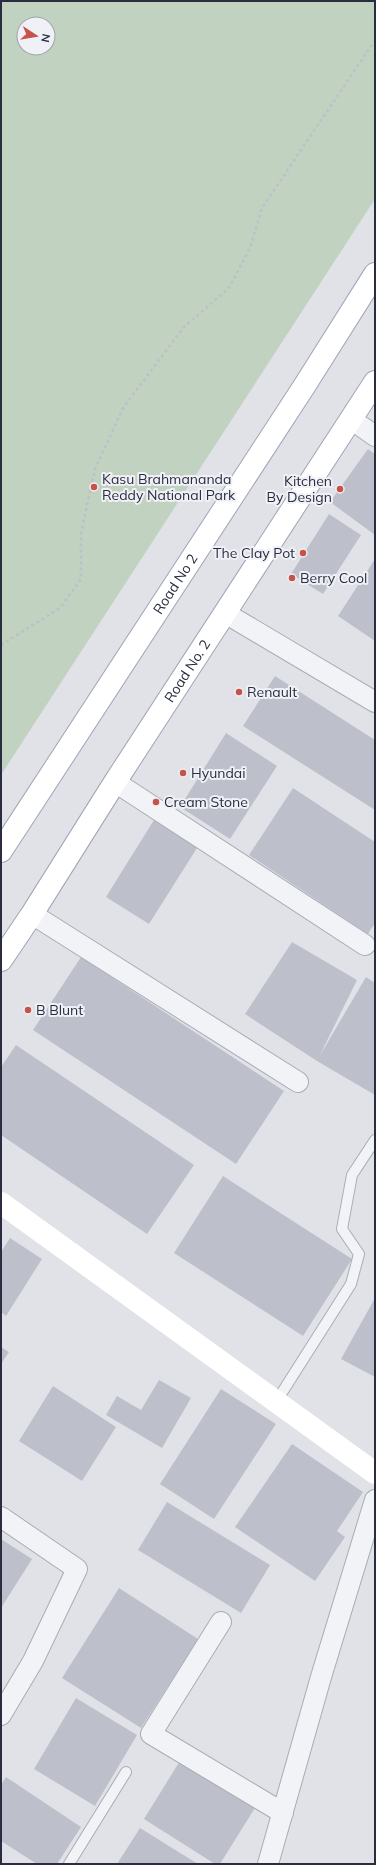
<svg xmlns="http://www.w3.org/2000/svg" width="376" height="1865" font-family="Mulish,sans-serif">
  <rect width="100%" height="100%" fill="#e0e2e8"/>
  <path fill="#c2d2c1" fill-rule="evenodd" d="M 1,1 L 375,1 L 375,199 L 1,775 ZM 24,24 L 48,24 L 48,48 L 24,48 Z"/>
  <path fill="#bdc0cb" d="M 368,449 L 375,454 L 375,535 L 330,502 Z
    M 329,514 L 361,535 L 323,594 L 291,574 Z
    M 375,559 L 375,641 L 338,616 Z
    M 275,676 L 375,740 L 375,810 L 243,726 Z
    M 226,733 L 277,766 L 230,839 L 180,807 Z
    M 293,788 L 375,842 L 375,923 L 368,934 L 249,855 Z
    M 154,820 L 197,848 L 149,924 L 106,897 Z
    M 292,942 L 357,980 L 319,1057 L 366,977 L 375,983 L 375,1095 L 317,1061 L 245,1014 Z
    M 81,957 L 284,1091 L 236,1164 L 33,1030 Z
    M 16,1045 L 194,1165 L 147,1234 L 1,1135 L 1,1067 Z
    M 223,1176 L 352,1259 L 303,1336 L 174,1253 Z
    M 10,1238 L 42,1259 L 6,1316 L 1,1312 L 1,1252 Z
    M 375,1298 L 375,1377 L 341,1359 Z
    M 1,1347 L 9,1352 L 1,1364 Z
    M 159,1380 L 191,1398 L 162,1448 L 106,1415 L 117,1396 L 141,1410 Z
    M 53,1386 L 116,1427 L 82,1481 L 19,1441 Z
    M 221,1389 L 276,1424 L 214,1519 L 160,1484 Z
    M 292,1444 L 363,1492 L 337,1531 L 345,1537 L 315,1581 L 235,1527 Z
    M 167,1502 L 270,1565 L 241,1613 L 138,1550 Z
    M 1,1539 L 32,1559 L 1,1608 Z
    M 119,1588 L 198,1639 L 141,1728 L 62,1678 Z
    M 76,1698 L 137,1735 L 95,1806 L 34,1769 Z
    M 183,1756 L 258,1803 L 220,1864 L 215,1864 L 144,1819 Z
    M 6,1777 L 81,1827 L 57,1864 L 37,1864 L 1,1841 L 1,1785 Z
    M 140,1828 L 198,1864 L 117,1864 Z"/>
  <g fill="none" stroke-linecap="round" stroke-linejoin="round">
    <g stroke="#a9acb5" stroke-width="12">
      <path id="lane" d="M 276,1402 L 351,1284 L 359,1254 L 342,1229 L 352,1175 L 375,1140
        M 69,1864 L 126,1772"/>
    </g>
    <g stroke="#a9acb5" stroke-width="22">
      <path id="street" d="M 351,419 L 375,436
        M 225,613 L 375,702
        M 115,782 L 365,945
        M 32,914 L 298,1082
        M 1,1517 L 77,1569 L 33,1661 L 1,1715
        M 221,1622 L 151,1734 L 283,1813
        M 268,1864 L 321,1677 L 375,1500"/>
    </g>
    <g stroke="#a0a4b4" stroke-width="24">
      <g id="primary">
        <path id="s1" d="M 1,851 L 305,385 L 375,274"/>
        <path id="s2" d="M 1,960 L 32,914 L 115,782 L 375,382"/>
      </g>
    </g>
    <path stroke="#bec0c7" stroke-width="2.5" stroke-dasharray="3 3" stroke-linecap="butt" d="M 1,645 L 60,608 L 81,579 L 81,533 L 95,469 L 123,408 L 184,327 L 229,288 L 250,248 L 262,208 L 375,40"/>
    <use href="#lane" stroke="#f2f3f7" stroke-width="10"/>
    <use href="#street" stroke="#f2f3f7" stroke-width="20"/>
    <path stroke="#fff" stroke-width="22" d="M 1,1203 L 375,1473"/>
    <use href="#primary" stroke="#fff" stroke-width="22"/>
  </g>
  <g fill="#c8514a" stroke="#eff1f6" stroke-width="1.5">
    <circle cx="94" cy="487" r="4"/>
    <circle cx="340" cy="489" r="4"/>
    <circle cx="303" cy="553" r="4"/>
    <circle cx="292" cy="578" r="4"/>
    <circle cx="239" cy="692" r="4"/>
    <circle cx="183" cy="773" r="4"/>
    <circle cx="156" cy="802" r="4"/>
    <circle cx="28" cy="1010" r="4"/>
  </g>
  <g text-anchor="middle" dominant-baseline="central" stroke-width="4" stroke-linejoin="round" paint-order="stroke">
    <g font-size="14" fill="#292d3f" stroke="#eff1f6" text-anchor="start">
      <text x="102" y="479">Kasu Brahmananda<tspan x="102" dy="16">Reddy National Park</tspan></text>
      <text x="332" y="481" text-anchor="end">Kitchen<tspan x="332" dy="16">By Design</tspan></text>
      <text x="295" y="553" text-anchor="end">The Clay Pot</text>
      <text x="300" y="578">Berry Cool</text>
      <text x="247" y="692">Renault</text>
      <text x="191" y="773">Hyundai</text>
      <text x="164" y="802">Cream Stone</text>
      <text x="36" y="1010">B Blunt</text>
    </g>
    <g font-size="14" fill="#292d3f" stroke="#eff1f6">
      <text stroke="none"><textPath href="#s1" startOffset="319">Road No 2</textPath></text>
      <text stroke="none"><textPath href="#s2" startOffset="344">Road No. 2</textPath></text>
    </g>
  </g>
  <rect width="376" height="1865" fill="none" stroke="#292d3f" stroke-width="4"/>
  <g transform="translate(36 36) rotate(102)"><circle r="19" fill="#eff1f6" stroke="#a0a3ad"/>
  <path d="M0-3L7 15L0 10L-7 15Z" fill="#c8514a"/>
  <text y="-6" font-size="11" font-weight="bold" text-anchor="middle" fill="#292d3f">N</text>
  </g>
</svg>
